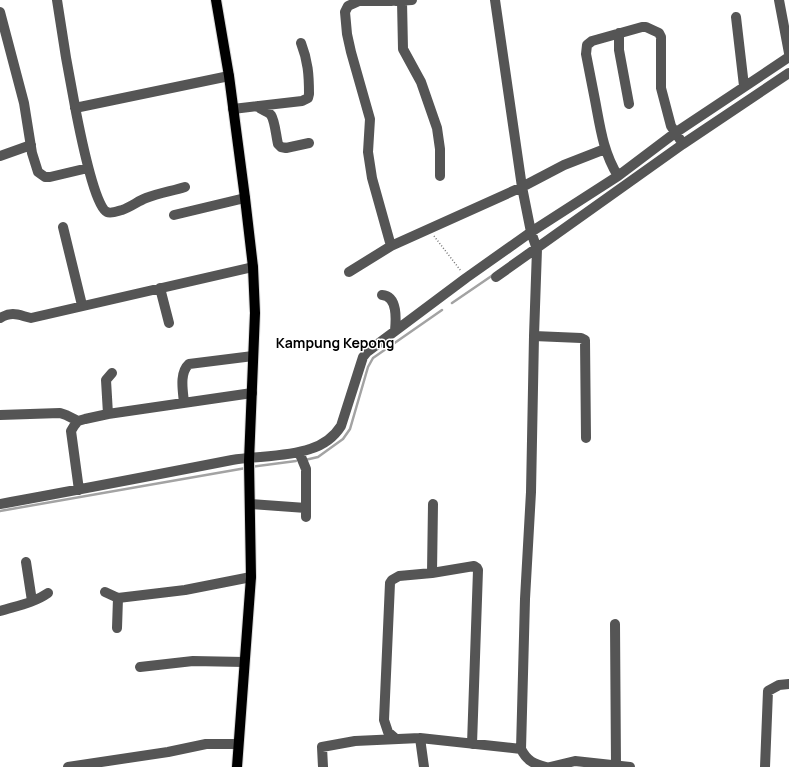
<svg xmlns="http://www.w3.org/2000/svg" width="789" height="767" font-family="Manrope,sans-serif">
  <rect width="100%" height="100%" fill="#fff"/>
  <g fill="none" stroke-linecap="round" stroke-linejoin="round">
    <path stroke="#a3a3a3" stroke-width="2.5" d="M 452,303 L 493,275
      M 305,460 L 318,457 L 343,439 L 350,429 L 368,367 L 373,358 L 442,310
      M 251,467 L 296,461
      M 0,511 L 246,468"/>
    <g stroke="#dbdbdb" stroke-width="12">
      <path id="major" d="M 216,0 L 229,76 L 245,198 L 253,267 L 255,313 L 249,461 L 251,577 L 237,767"/>
    </g>
    <path stroke="#777" stroke-width="1.5" stroke-dasharray="1 2" stroke-linecap="butt" d="M 434,236 L 461,271"/>
    <path stroke="#555" stroke-width="10" d="M 57,0 C 61,28 88,205 107,212 C 111,214 118,211 122,210 C 131,207 138,201 146,198 C 159,193 172,191 185,187
      M 495,0 L 522,187 L 531,232 L 537,249 L 534,336 L 581,338 L 585,340 L 586,438
      M 779,0 L 789,53
      M 392,1 L 359,1 L 348,6 L 345,12 L 347,34 L 351,52 L 370,119 L 368,152 L 372,178 L 391,246 L 522,187 L 564,165 L 605,149
      M 396,1 L 412,0
      M 402,1 L 403,49 L 421,82 L 437,128 L 440,149 L 440,176
      M 0,12 L 24,103 L 32,153 L 38,172 L 45,177 L 50,177 L 88,168
      M 736,17 L 744,86
      M 619,33 L 619,50 L 629,104
      M 258,106 C 261,111 267,110 271,115 C 275,121 276,136 278,144 L 281,147 L 286,148 L 309,143
      M 75,108 L 229,76
      M 233,109 L 302,101 L 308,98 L 309,94 C 309,75 308,61 301,43
      M 0,156 L 31,145
      M 618,176 C 603,152 600,126 595,100 C 592,84 589,69 586,54 L 587,45 L 592,41 L 642,27 L 646,27 L 659,33 L 661,37 L 661,88 L 671,126 L 683,144
      M 174,215 L 245,198
      M 63,227 L 82,305
      M 349,272 L 391,246
      M 496,277 L 683,144 L 789,73
      M 160,288 L 169,323
      M 382,295 C 398,296 396,320 395,331
      M 0,318 C 13,311 18,315 31,318 L 253,267
      M 534,336 L 531,492 L 525,599 L 521,749 C 527,761 534,764 546,767
      M 184,403 C 183,391 179,373 189,364 L 253,356
      M 108,414 L 106,380 L 112,373
      M 0,415 L 60,413 L 66,415 L 78,421
      M 299,452 L 306,469 L 306,517
      M 79,490 L 71,431 L 74,426 L 78,421 L 85,419 L 108,414 L 252,393
      M 0,504 C 78,490 155,475 232,460 C 257,456 287,457 310,449 C 323,445 334,437 341,426 L 363,357 L 367,352 L 466,278 L 531,232 L 618,176 L 675,133 L 789,57
      M 250,504 L 306,508
      M 26,562 L 32,601
      M 432,573 L 433,504
      M 105,592 L 118,598 L 185,590 L 251,577
      M 0,611 C 16,606 34,603 48,593
      M 615,624 L 616,766
      M 117,628 L 118,598
      M 140,667 L 193,661 L 244,662
      M 420,738 L 424,767
      M 396,739 L 388,732 L 384,720 L 390,583 L 392,580 L 399,576 L 432,573 L 474,566 L 477,568 L 478,570 L 472,744
      M 68,767 L 168,752 L 206,744 L 238,744
      M 323,767 L 322,747 L 355,741 L 420,738 L 521,749
      M 550,767 L 575,761 L 630,767
      M 765,767 L 768,691 L 779,685 L 789,684"/>
    <use href="#major" stroke="#000" stroke-width="10"/>
  </g>
  <g text-anchor="middle" dominant-baseline="central" stroke-width="3" stroke-linejoin="round" paint-order="stroke">
    <g font-size="14" font-weight="bold" fill="#000" stroke="#fff">
      <text x="335" y="342">Kampung Kepong</text>
    </g>
  </g>
</svg>
